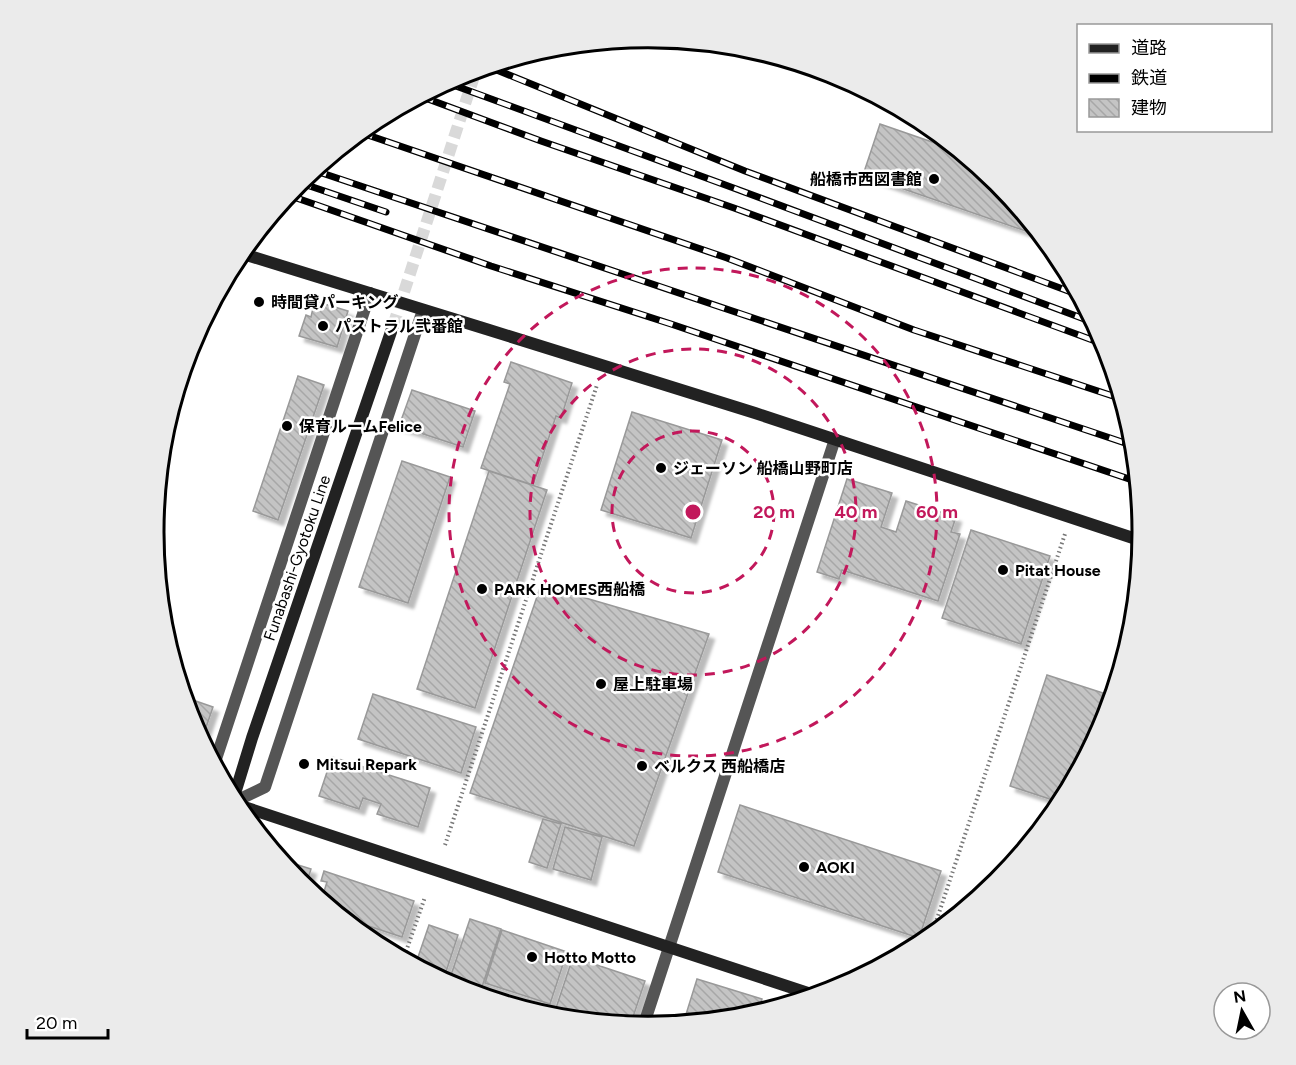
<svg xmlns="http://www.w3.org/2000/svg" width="1296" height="1065" font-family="Figtree,'Noto Sans JP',sans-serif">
  <defs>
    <pattern id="building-back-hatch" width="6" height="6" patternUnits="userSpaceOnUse" patternTransform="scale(1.5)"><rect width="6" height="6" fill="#c4c4c4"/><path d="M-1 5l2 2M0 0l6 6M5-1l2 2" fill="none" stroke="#a7a7a7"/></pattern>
    <filter id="shadow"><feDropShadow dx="5.5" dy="5.5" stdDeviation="1.5" flood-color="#0004"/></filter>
  </defs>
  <rect width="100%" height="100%" fill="#fff"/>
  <path fill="url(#building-back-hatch)" stroke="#999" stroke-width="1.5" filter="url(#shadow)" d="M 880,124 L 961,152 L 998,183 L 1043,237 L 863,175 Z
    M 318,302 L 348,311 L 337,347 L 299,336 L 306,315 L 311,317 L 313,308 L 316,309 Z
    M 511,362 L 572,383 L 561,418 L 556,416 L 533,485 L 481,468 L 510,384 L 504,382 Z
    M 298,376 L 324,385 L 278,520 L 253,511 Z
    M 412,390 L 475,411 L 463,447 L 399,426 Z
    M 632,412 L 722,440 L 691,538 L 601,510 Z
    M 402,461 L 450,477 L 408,603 L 359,587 Z
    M 489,471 L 547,490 L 475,708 L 417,689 Z
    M 847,479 L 892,493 L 881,527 L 896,532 L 906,501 L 956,517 L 951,532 L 960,534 L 938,601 L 842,570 L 839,579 L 817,572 Z
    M 971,530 L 1050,556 L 1021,644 L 942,618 Z
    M 541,585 L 709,634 L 634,846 L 470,793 Z
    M 1047,675 L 1103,693 L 1087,743 L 1093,745 L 1062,803 L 1010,786 Z
    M 373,694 L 476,727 L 461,773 L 358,739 Z
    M 190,699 L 213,707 L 201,742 L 191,722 L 187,709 Z
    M 332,757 L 430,788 L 418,827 L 377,814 L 381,804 L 363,798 L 359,809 L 319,796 Z
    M 740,805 L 941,871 L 919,938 L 718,872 Z
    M 543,819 L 561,824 L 547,868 L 529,862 Z
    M 565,827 L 602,837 L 591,880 L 553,869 Z
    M 279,859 L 311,869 L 305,888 L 298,882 Z
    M 324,871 L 414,901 L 402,937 L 341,917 L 321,901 L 327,882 L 321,881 Z
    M 470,919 L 501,929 L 479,996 L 458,990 L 448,984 Z
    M 429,925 L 458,935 L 443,981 L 415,966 Z
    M 502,930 L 567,952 L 550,1004 L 485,983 Z
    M 573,957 L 645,981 L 630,1026 L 602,1023 L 556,1008 Z
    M 697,979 L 762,999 L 757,1014 L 744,1018 L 683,1024 Z"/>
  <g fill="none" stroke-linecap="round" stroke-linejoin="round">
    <path stroke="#d9d9d9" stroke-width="12" stroke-dasharray="12 6" stroke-linecap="butt" d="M 393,326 L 476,70"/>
    <path stroke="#777" stroke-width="4" stroke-dasharray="1.5 3" stroke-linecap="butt" d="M 445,845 L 597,385
      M 931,937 L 1065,534
      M 403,960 L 425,897"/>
    <path stroke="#555" stroke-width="12" d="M 214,765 L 370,293
      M 234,802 L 265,787 L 423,310
      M 643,1027 L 835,439"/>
    <path stroke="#222" stroke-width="12" d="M 240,253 L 486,329 L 755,413 L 1142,541
      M 233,800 L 252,738 L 393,326
      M 235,804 L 817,996"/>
    <g stroke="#000" stroke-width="7">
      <path id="rail" d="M 487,66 L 745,171 L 1079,295
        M 445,82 L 739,190 L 1095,323
        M 420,96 L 541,141 L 734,208 L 1106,345
        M 359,132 L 727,258 L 914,330 L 1122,399
        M 313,170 L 1134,446
        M 298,182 L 386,212
        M 288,195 L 491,266 L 671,324 L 1138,482"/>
    </g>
    <use href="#rail" stroke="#fff" stroke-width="4.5" stroke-dasharray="14" stroke-linecap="butt"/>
  </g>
  <g fill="none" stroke="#c2185b" stroke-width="3" stroke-dasharray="10 8">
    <circle cx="693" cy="512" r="81"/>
    <circle cx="693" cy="512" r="163"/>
    <circle cx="693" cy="512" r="244"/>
  </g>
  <g fill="#000" stroke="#fff" stroke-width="2">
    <circle cx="934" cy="179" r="6"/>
    <circle cx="259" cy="302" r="6"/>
    <circle cx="323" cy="326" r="6"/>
    <circle cx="287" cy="426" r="6"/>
    <circle cx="661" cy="468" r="6"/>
    <circle cx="1003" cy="570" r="6"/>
    <circle cx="482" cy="589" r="6"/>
    <circle cx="601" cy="684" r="6"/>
    <circle cx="304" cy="764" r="6"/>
    <circle cx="642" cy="766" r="6"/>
    <circle cx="804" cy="867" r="6"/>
    <circle cx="532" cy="957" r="6"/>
  </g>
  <g text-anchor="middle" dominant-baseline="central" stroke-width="5" stroke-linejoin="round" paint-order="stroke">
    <g font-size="16" font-weight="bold" fill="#000" stroke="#fff" text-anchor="start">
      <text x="922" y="179" text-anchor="end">船橋市西図書館</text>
      <text x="271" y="302">時間貸パーキング</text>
      <text x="335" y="326">パストラル弐番館</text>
      <text x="299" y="426">保育ルームFelice</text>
      <text x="673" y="468">ジェーソン 船橋山野町店</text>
      <text x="1015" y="570">Pitat House</text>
      <text x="494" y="589">PARK HOMES西船橋</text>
      <text x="613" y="684">屋上駐車場</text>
      <text x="316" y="764">Mitsui Repark</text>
      <text x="654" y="766">ベルクス 西船橋店</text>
      <text x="816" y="867">AOKI</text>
      <text x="544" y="957">Hotto Motto</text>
    </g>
    <g font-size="16" fill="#000" stroke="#fff">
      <text transform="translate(297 558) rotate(-71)">Funabashi-Gyotoku Line</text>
    </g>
  </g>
  <path d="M0 0H1296V1065H0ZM164 532a484 484 0 1 1 968 0a484 484 0 1 1-968 0Z" fill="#ebebeb" fill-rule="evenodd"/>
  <path fill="none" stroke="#000" stroke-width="3" d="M164 532a484 484 0 1 1 968 0a484 484 0 1 1-968 0Z"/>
  <circle cx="693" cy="512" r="9" fill="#c2185b" stroke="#fff" stroke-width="3"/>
  <g font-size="18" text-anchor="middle" font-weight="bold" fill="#c2185b" stroke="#fff" stroke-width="5" stroke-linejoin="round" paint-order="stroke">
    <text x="774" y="518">20 m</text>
    <text x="856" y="518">40 m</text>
    <text x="937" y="518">60 m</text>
  </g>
  <rect x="1077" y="24" width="195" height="108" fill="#ffffff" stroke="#999999" stroke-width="1.5"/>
  <rect x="1089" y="44" width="30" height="9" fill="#222222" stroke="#999999" stroke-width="1.5"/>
  <text x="1131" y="54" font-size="18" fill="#000000">道路</text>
  <rect x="1089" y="74" width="30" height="9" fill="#000000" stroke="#999999" stroke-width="1.5"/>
  <text x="1131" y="84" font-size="18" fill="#000000">鉄道</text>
  <rect x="1089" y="99" width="30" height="18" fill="url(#building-back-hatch)" stroke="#999999" stroke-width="1.5"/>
  <text x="1131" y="114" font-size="18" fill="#000000">建物</text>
  <g transform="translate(1242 1011) rotate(351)"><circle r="28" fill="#ffffff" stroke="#999999" stroke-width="1.5"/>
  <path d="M0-4.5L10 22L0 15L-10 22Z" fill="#000000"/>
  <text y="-9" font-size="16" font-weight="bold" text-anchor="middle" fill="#000000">N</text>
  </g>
  <path d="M27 1029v9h81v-9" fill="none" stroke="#000000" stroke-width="3"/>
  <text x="36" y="1029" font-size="18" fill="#000000" stroke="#ffffff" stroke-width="4.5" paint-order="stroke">20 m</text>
</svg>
